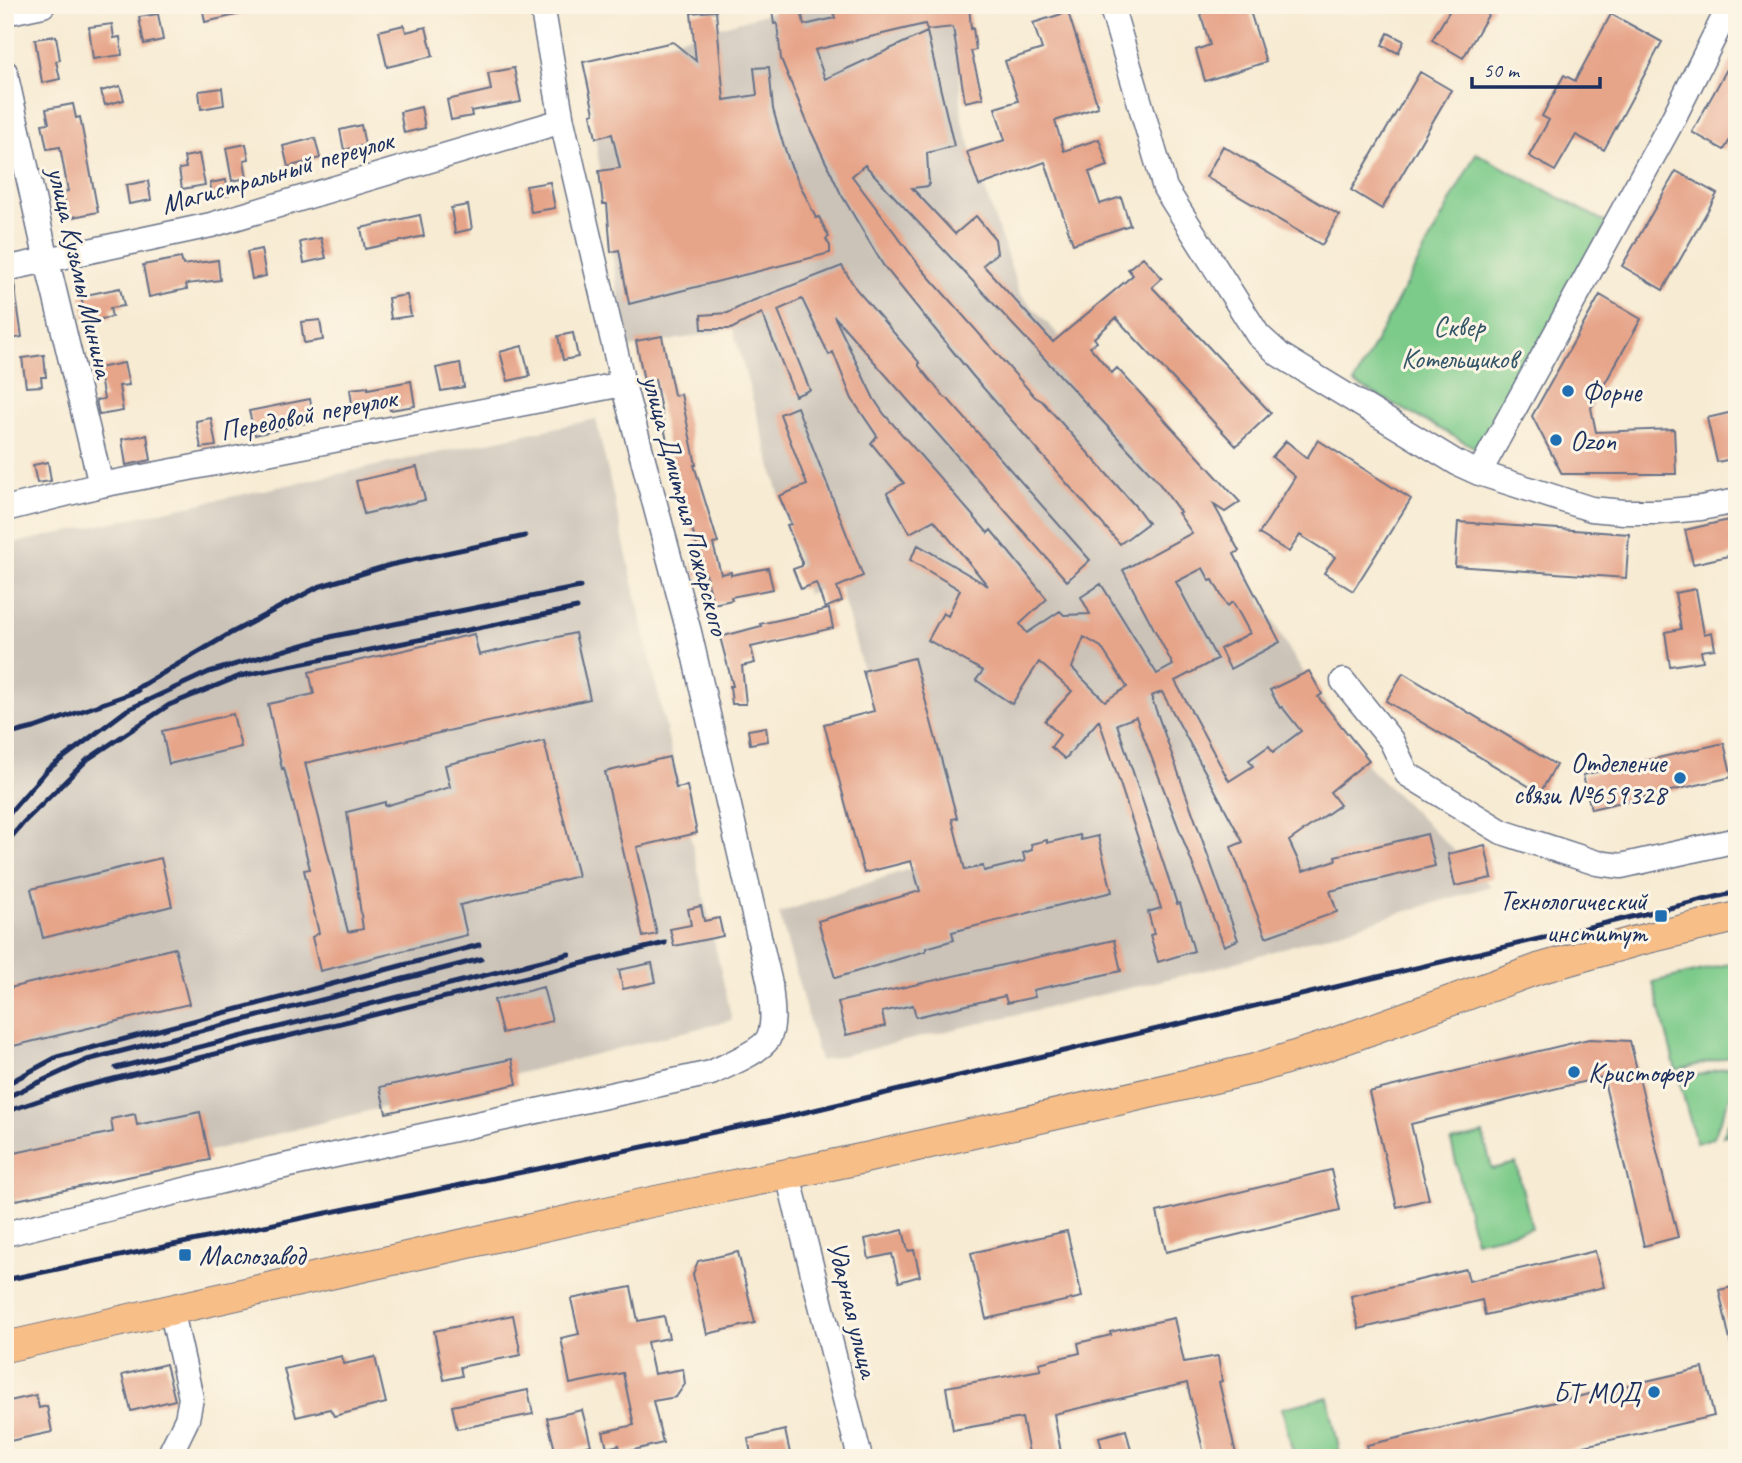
<svg xmlns="http://www.w3.org/2000/svg" width="1742" height="1463" font-family="Caveat,sans-serif">
  <rect width="100%" height="100%" fill="#fcf5e5"/>
  <filter id="ink" filterUnits="userSpaceOnUse"><feTurbulence type="fractalNoise" baseFrequency=".0143" numOctaves="2"/><feDisplacementMap in="SourceGraphic" scale="14" xChannelSelector="R" yChannelSelector="G"/><feConvolveMatrix kernelMatrix="1 2 1 2 8 2 1 2 1" color-interpolation-filters="sRGB"/></filter>
  <filter id="wash" filterUnits="userSpaceOnUse"><feTurbulence type="fractalNoise" baseFrequency=".00686" numOctaves="4" result="noise"/><feDisplacementMap in="SourceGraphic" scale="28" xChannelSelector="R" yChannelSelector="G"/><feGaussianBlur stdDeviation="1.57" result="paint"/><feColorMatrix in="noise" values="0 0 0 0 0 0 0 0 0 0 0 0 0 0 0 0 0 1.4 0 .05"/><feComposite in="paint" operator="in"/></filter>
  <g filter="url(#wash)">
    <rect width="100%" height="100%" fill="#f7ebd3"/>
    <path fill="#cbc3b8" d="M 796,5 L 956,5 L 962,121 L 1020,294 L 1187,471 L 1296,661 L 1372,771 L 1491,886 L 1223,966 L 820,1061 L 779,913 L 918,866 L 839,584 L 807,594 L 733,329 L 626,349 L 585,66 Z
      M 596,419 L 732,1020 L 5,1202 L 5,545 Z"/>
    <path fill="#7dcb8a" stroke="#4c7d74" stroke-width="2" d="M 1476,153 L 1607,223 L 1485,453 L 1354,383 Z
      M 1737,962 L 1737,1055 L 1676,1070 L 1653,982 Z
      M 1737,1065 L 1737,1080 L 1713,1138 L 1696,1143 L 1679,1080 Z
      M 1737,1102 L 1737,1132 L 1723,1136 Z
      M 1483,1134 L 1492,1169 L 1516,1163 L 1532,1228 L 1475,1241 L 1451,1142 Z
      M 1328,1397 L 1341,1458 L 1294,1458 L 1282,1408 Z"/>
    <g id="blocks">
      <path fill="#e6a489" fill-rule="evenodd" d="M 202,5 L 250,5 L 250,12 L 205,22 Z
        M 793,5 L 800,5 L 804,25 L 835,18 L 832,5 L 969,5 L 971,29 L 973,28 L 976,50 L 971,51 L 983,98 L 965,102 L 953,27 L 927,30 L 925,24 L 815,50 L 825,79 L 927,32 L 954,146 L 927,153 L 929,186 L 912,188 L 955,234 L 976,216 L 995,239 L 997,253 L 983,265 L 1053,342 L 1133,275 L 1128,269 L 1143,257 L 1162,278 L 1152,287 L 1271,413 L 1236,446 L 1116,318 L 1094,338 L 1097,342 L 1090,347 L 1112,373 L 1117,368 L 1240,502 L 1225,512 L 1214,505 L 1239,551 L 1234,554 L 1280,642 L 1230,669 L 1220,649 L 1250,633 L 1233,602 L 1227,606 L 1213,580 L 1210,581 L 1203,568 L 1176,582 L 1217,659 L 1175,681 L 1229,781 L 1253,766 L 1249,760 L 1269,746 L 1273,752 L 1301,731 L 1282,707 L 1280,708 L 1270,690 L 1309,671 L 1322,694 L 1318,697 L 1369,760 L 1330,792 L 1340,805 L 1289,841 L 1303,871 L 1336,860 L 1335,856 L 1427,834 L 1435,866 L 1330,891 L 1337,912 L 1266,937 L 1231,847 L 1243,842 L 1162,692 L 1151,696 L 1238,940 L 1224,946 L 1136,717 L 1117,724 L 1177,904 L 1180,903 L 1194,951 L 1158,962 L 1150,935 L 1154,934 L 1148,912 L 1161,908 L 1099,720 L 1065,759 L 1051,747 L 1060,735 L 1045,721 L 1072,691 L 1039,662 L 1012,704 L 976,680 L 983,671 L 928,640 L 943,613 L 948,616 L 960,590 L 910,560 L 918,545 L 988,586 L 934,520 L 910,533 L 887,493 L 904,483 L 871,443 L 877,436 L 852,399 L 833,352 L 829,355 L 802,299 L 778,310 L 810,390 L 795,396 L 762,313 L 731,329 L 702,329 L 701,315 L 728,313 L 747,303 L 842,266 L 856,289 L 919,362 L 919,366 L 943,396 L 948,399 L 1090,560 L 1067,581 L 834,316 L 874,399 L 884,414 L 988,533 L 991,530 L 1047,599 L 1020,624 L 1027,633 L 1060,611 L 1064,615 L 1090,614 L 1081,597 L 1101,584 L 1157,674 L 1173,665 L 1123,570 L 1192,533 L 1178,513 L 1180,512 L 1155,478 L 865,165 L 852,176 L 922,269 L 1035,397 L 1042,401 L 1137,508 L 1148,523 L 1120,544 L 972,375 L 883,265 L 841,194 L 810,129 L 781,59 L 777,23 L 774,24 L 772,10 ZM 1084,637 L 1101,647 L 1127,687 L 1105,701 L 1072,668 Z
        M 1198,5 L 1248,5 L 1266,62 L 1205,81 L 1196,50 L 1210,45 Z
        M 1453,5 L 1494,5 L 1463,58 L 1432,40 Z
        M 716,11 L 724,100 L 757,95 L 754,68 L 769,67 L 773,109 L 780,134 L 790,164 L 816,218 L 819,217 L 829,237 L 826,239 L 830,246 L 830,253 L 629,304 L 619,250 L 611,252 L 607,204 L 603,204 L 599,171 L 620,168 L 612,134 L 596,138 L 591,114 L 594,113 L 583,62 L 673,42 L 696,61 L 691,13 Z
        M 1068,12 L 1098,107 L 1055,121 L 1064,151 L 1099,139 L 1108,166 L 1089,172 L 1100,204 L 1121,197 L 1130,225 L 1073,244 L 1045,162 L 979,186 L 967,152 L 1005,140 L 995,108 L 1018,101 L 1005,61 L 1042,49 L 1033,23 Z
        M 158,14 L 163,40 L 144,44 L 139,17 Z
        M 1611,14 L 1662,42 L 1604,150 L 1576,135 L 1555,171 L 1529,156 L 1549,120 L 1542,116 L 1564,75 L 1575,81 Z
        M 112,24 L 114,38 L 120,37 L 122,55 L 93,59 L 89,27 Z
        M 404,25 L 406,32 L 426,27 L 433,56 L 387,67 L 379,31 Z
        M 1388,33 L 1404,41 L 1398,53 L 1382,45 Z
        M 56,36 L 60,60 L 56,61 L 60,79 L 42,83 L 35,39 Z
        M 1737,51 L 1737,128 L 1724,150 L 1692,132 Z
        M 514,68 L 521,102 L 471,111 L 472,116 L 451,120 L 447,100 L 491,90 L 488,73 Z
        M 1420,72 L 1451,90 L 1382,209 L 1351,190 Z
        M 120,86 L 124,100 L 105,105 L 101,91 Z
        M 222,88 L 224,105 L 201,109 L 199,91 Z
        M 73,104 L 76,118 L 80,117 L 98,212 L 68,218 L 63,192 L 68,191 L 60,147 L 47,149 L 42,124 L 49,123 L 46,109 Z
        M 421,107 L 425,128 L 404,133 L 400,112 Z
        M 361,125 L 365,145 L 344,150 L 340,130 Z
        M 315,138 L 320,158 L 288,167 L 283,146 Z
        M 246,144 L 249,159 L 244,160 L 247,178 L 232,181 L 226,148 Z
        M 1223,146 L 1339,215 L 1322,245 L 1206,177 Z
        M 199,154 L 205,185 L 182,189 L 179,169 L 186,168 L 184,157 Z
        M 1676,171 L 1717,194 L 1663,290 L 1622,266 Z
        M 226,180 L 229,195 L 213,199 L 210,183 Z
        M 148,181 L 151,200 L 129,204 L 126,185 Z
        M 550,182 L 555,208 L 531,212 L 526,186 Z
        M 468,205 L 472,229 L 455,233 L 451,208 Z
        M 420,215 L 424,236 L 365,249 L 361,228 Z
        M 321,238 L 326,258 L 304,263 L 300,242 Z
        M 261,249 L 266,276 L 252,279 L 247,252 Z
        M 181,258 L 183,265 L 218,260 L 220,280 L 186,284 L 187,289 L 149,297 L 143,265 Z
        M 14,282 L 22,337 L 5,340 L 5,283 Z
        M 120,288 L 124,306 L 110,308 L 112,317 L 86,322 L 81,296 Z
        M 407,295 L 411,316 L 391,319 L 388,298 Z
        M 1600,295 L 1641,319 L 1591,408 L 1596,432 L 1674,429 L 1676,474 L 1562,474 L 1532,416 Z
        M 320,320 L 323,340 L 304,343 L 301,322 Z
        M 573,333 L 578,357 L 563,360 L 558,336 Z
        M 662,336 L 674,395 L 681,394 L 696,465 L 694,465 L 718,543 L 713,544 L 721,574 L 731,572 L 731,575 L 768,568 L 773,589 L 731,597 L 732,600 L 713,604 L 706,574 L 697,577 L 693,562 L 701,560 L 667,442 L 655,379 L 644,381 L 636,341 Z
        M 522,346 L 530,376 L 508,381 L 500,352 Z
        M 44,355 L 46,377 L 41,377 L 42,386 L 26,387 L 22,358 Z
        M 124,363 L 129,385 L 119,386 L 123,411 L 99,415 L 96,400 L 104,399 L 98,368 Z
        M 460,363 L 464,387 L 441,391 L 436,368 Z
        M 411,381 L 415,406 L 390,410 L 389,405 L 353,411 L 350,389 L 368,387 L 368,389 Z
        M 310,399 L 314,421 L 255,435 L 249,411 Z
        M 797,407 L 863,576 L 837,587 L 842,601 L 825,608 L 816,583 L 801,589 L 793,569 L 802,566 L 802,562 L 787,525 L 791,524 L 779,496 L 807,485 L 780,414 Z
        M 1737,411 L 1737,458 L 1717,462 L 1707,418 Z
        M 211,418 L 216,446 L 201,448 L 196,421 Z
        M 147,435 L 151,460 L 126,465 L 122,439 Z
        M 1318,440 L 1411,499 L 1353,591 L 1324,573 L 1335,557 L 1300,535 L 1289,552 L 1259,534 L 1295,477 L 1272,457 L 1286,441 L 1307,458 Z
        M 48,462 L 51,481 L 37,483 L 33,465 Z
        M 417,467 L 425,500 L 364,514 L 356,481 Z
        M 1737,518 L 1737,554 L 1693,564 L 1685,530 Z
        M 1458,522 L 1629,534 L 1626,578 L 1455,566 Z
        M 1696,589 L 1704,634 L 1712,632 L 1715,649 L 1701,651 L 1703,661 L 1670,666 L 1665,632 L 1681,629 L 1675,593 Z
        M 829,609 L 833,628 L 751,647 L 755,663 L 742,666 L 746,704 L 732,704 L 730,686 L 733,686 L 720,637 L 761,626 L 760,624 Z
        M 575,633 L 590,699 L 305,763 L 348,932 L 363,929 L 347,812 L 385,802 L 385,806 L 450,787 L 445,765 L 544,741 L 578,876 L 460,905 L 467,935 L 320,971 L 312,937 L 319,933 L 304,870 L 310,869 L 284,768 L 282,769 L 268,704 L 314,694 L 309,672 L 474,634 L 479,655 Z
        M 914,658 L 957,818 L 952,819 L 965,870 L 983,866 L 984,871 L 1025,861 L 1023,853 L 1032,850 L 1031,844 L 1047,840 L 1047,843 L 1080,835 L 1081,840 L 1098,836 L 1112,892 L 952,932 L 954,940 L 926,948 L 926,951 L 835,978 L 818,921 L 920,891 L 911,861 L 864,873 L 824,724 L 874,711 L 863,671 Z
        M 1403,673 L 1556,765 L 1540,793 L 1386,701 Z
        M 233,714 L 241,747 L 169,764 L 162,731 Z
        M 766,727 L 768,741 L 750,744 L 748,730 Z
        M 1724,743 L 1732,777 L 1591,809 L 1583,775 Z
        M 669,757 L 676,788 L 687,786 L 697,833 L 637,847 L 657,934 L 643,937 L 605,772 Z
        M 1485,845 L 1492,878 L 1455,886 L 1448,854 Z
        M 161,858 L 172,906 L 43,938 L 31,889 Z
        M 701,906 L 704,921 L 719,918 L 723,936 L 674,946 L 670,929 L 691,925 L 688,909 Z
        M 1114,940 L 1121,971 L 1033,990 L 1035,997 L 1007,1003 L 1005,996 L 916,1017 L 913,1005 L 882,1012 L 885,1026 L 846,1035 L 838,1002 Z
        M 175,948 L 189,1004 L 5,1048 L 5,989 Z
        M 652,963 L 656,982 L 623,989 L 619,970 Z
        M 543,987 L 552,1021 L 502,1033 L 494,1000 Z
        M 1589,1039 L 1630,1041 L 1678,1237 L 1644,1246 L 1603,1077 L 1411,1124 L 1429,1199 L 1397,1207 L 1369,1092 Z
        M 512,1059 L 517,1084 L 386,1113 L 380,1087 Z
        M 200,1112 L 210,1160 L 11,1201 L 5,1174 L 5,1155 L 113,1132 L 111,1119 L 135,1114 L 137,1125 Z
        M 1331,1170 L 1340,1210 L 1166,1252 L 1157,1212 Z
        M 903,1230 L 908,1251 L 914,1250 L 920,1276 L 899,1282 L 892,1254 L 869,1259 L 865,1239 Z
        M 1067,1231 L 1082,1297 L 986,1319 L 971,1253 Z
        M 1595,1251 L 1604,1287 L 1485,1315 L 1482,1300 L 1359,1329 L 1351,1296 L 1466,1269 L 1469,1281 Z
        M 738,1252 L 755,1323 L 707,1334 L 693,1274 L 698,1261 Z
        M 1737,1286 L 1737,1344 L 1731,1345 L 1719,1290 Z
        M 631,1287 L 638,1321 L 664,1316 L 669,1338 L 647,1342 L 654,1374 L 683,1369 L 685,1384 L 676,1397 L 653,1401 L 663,1443 L 621,1453 L 619,1445 L 607,1448 L 603,1432 L 634,1425 L 623,1373 L 570,1384 L 561,1338 L 579,1334 L 571,1299 Z
        M 513,1315 L 521,1355 L 460,1367 L 462,1376 L 444,1380 L 434,1331 Z
        M 1174,1318 L 1184,1362 L 1218,1356 L 1222,1381 L 1219,1382 L 1237,1458 L 1205,1458 L 1187,1383 L 1054,1414 L 1062,1458 L 1047,1458 L 1047,1455 L 1030,1458 L 1022,1418 L 953,1430 L 946,1387 L 1041,1370 L 1039,1363 L 1080,1353 L 1078,1343 L 1111,1335 L 1110,1332 Z
        M 342,1356 L 344,1364 L 375,1357 L 386,1403 L 334,1416 L 330,1409 L 296,1417 L 284,1369 Z
        M 166,1364 L 175,1400 L 131,1411 L 122,1375 Z
        M 1703,1368 L 1714,1416 L 1550,1454 L 1551,1458 L 1370,1458 L 1367,1445 Z
        M 528,1390 L 533,1414 L 457,1429 L 452,1406 Z
        M 36,1395 L 39,1408 L 47,1406 L 52,1432 L 5,1442 L 5,1402 Z
        M 582,1410 L 591,1445 L 556,1454 L 547,1418 Z
        M 785,1430 L 791,1458 L 752,1458 L 748,1439 Z
        M 1126,1430 L 1133,1458 L 1104,1458 L 1099,1437 Z"/>
    </g>
  </g>
  <g filter="url(#ink)">
    <use href="#blocks" fill-opacity="0" stroke="#687187" stroke-width="2"/>
    <g fill="none" stroke-linecap="round" stroke-linejoin="round">
      <g stroke="#687187" stroke-width="27">
        <path id="minor" d="M 1111,5 L 1165,188 L 1258,335 L 1280,355 L 1457,463 L 1479,473 L 1591,509 L 1624,512 L 1658,512 L 1701,508 L 1737,501
          M 5,13 L 43,5
          M 5,72 L 47,261 L 101,485
          M 5,269 L 211,225 L 562,121
          M 1479,473 L 1670,125 L 1730,5
          M 5,509 L 101,485 L 623,384
          M 1343,681 L 1391,740 L 1407,774 L 1502,832 L 1597,863 L 1621,866 L 1737,840
          M 788,1175 L 860,1458
          M 5,1234 L 271,1169 L 711,1073 C 725,1066 760,1052 768,1039 C 776,1024 771,1000 770,984 L 689,632 L 623,384 L 562,121 L 542,5
          M 168,1458 L 187,1419 L 191,1398 L 171,1308"/>
      </g>
      <g stroke="#687187" stroke-width="32">
        <path id="major" d="M 5,1347 L 651,1202 L 865,1158 L 1254,1069 L 1323,1047 L 1538,969 L 1636,941 L 1737,917"/>
      </g>
      <use href="#minor" stroke="#fff" stroke-width="24"/>
      <use href="#major" stroke="#f7be87" stroke-width="30"/>
      <path stroke="#1b2f5e" stroke-width="5" d="M 129,693 L 231,633 L 318,587 L 390,565 L 525,536
        M 5,735 L 34,728 L 138,691
        M 5,818 L 47,770 L 127,710 L 209,672 L 334,636 L 580,587
        M 5,844 L 24,822 L 88,759 L 169,705 L 240,676 L 577,608
        M 116,1068 L 569,954
        M 5,1085 L 57,1057 L 479,945
        M 5,1098 L 87,1060 L 481,959
        M 5,1112 L 73,1089 L 665,943
        M 5,1280 L 772,1120 L 1737,892"/>
    </g>
  </g>
  <g fill="#1f6fb2" stroke="#fcf5e5" stroke-width="2.5">
    <circle cx="1568" cy="391" r="7"/>
    <circle cx="1556" cy="440" r="7"/>
    <circle cx="1680" cy="778" r="7"/>
    <rect x="1654" y="909" width="14" height="14" rx="3.5"/>
    <circle cx="1574" cy="1072" r="7"/>
    <rect x="178" y="1248" width="14" height="14" rx="3.5"/>
    <circle cx="1654" cy="1392" r="7"/>
  </g>
  <g text-anchor="middle" dominant-baseline="central" stroke-width="6" stroke-linejoin="round" paint-order="stroke">
    <g font-size="28" fill="#1b2f5e" stroke="#fcf5e5">
      <text transform="translate(277 172) rotate(-16)">Магистральный переулок</text>
      <text transform="translate(81 272) rotate(77)">улица Кузьмы Минина</text>
      <text transform="translate(308 414) rotate(-11)">Передовой переулок</text>
      <text transform="translate(686 505) rotate(75)">улица Дмитрия Пожарского</text>
      <text transform="translate(853 1309) rotate(76)">Ударная улица</text>
    </g>
    <g font-size="28" fill="#345669" stroke="#fcf5e5">
      <text x="1459" y="326">Сквер<tspan x="1459" dy="32">Котельщиков</tspan></text>
    </g>
    <g font-size="28" fill="#1b2f5e" stroke="#fcf5e5" text-anchor="start">
      <text x="1582" y="391">Форне</text>
      <text x="1570" y="440">Ozon</text>
      <text x="1666" y="762" text-anchor="end">Отделение<tspan x="1666" dy="32">связи №659328</tspan></text>
      <text x="1647" y="900" text-anchor="end">Технологический<tspan x="1647" dy="32">институт</tspan></text>
      <text x="1588" y="1072">Кристофер</text>
      <text x="199" y="1255">Маслозавод</text>
      <text x="1640" y="1392" text-anchor="end">БТ МОД</text>
    </g>
  </g>
  <rect width="1742" height="1463" fill="none" stroke="#fcf5e5" stroke-width="28"/>
  <path d="M1472 77v10h128v-10" fill="none" stroke="#1b2f5e" stroke-width="3.5"/>
  <text x="1483" y="77" font-size="21" fill="#1b2f5e" stroke="#fcf5e5" stroke-width="5" paint-order="stroke">50 m</text>
</svg>
